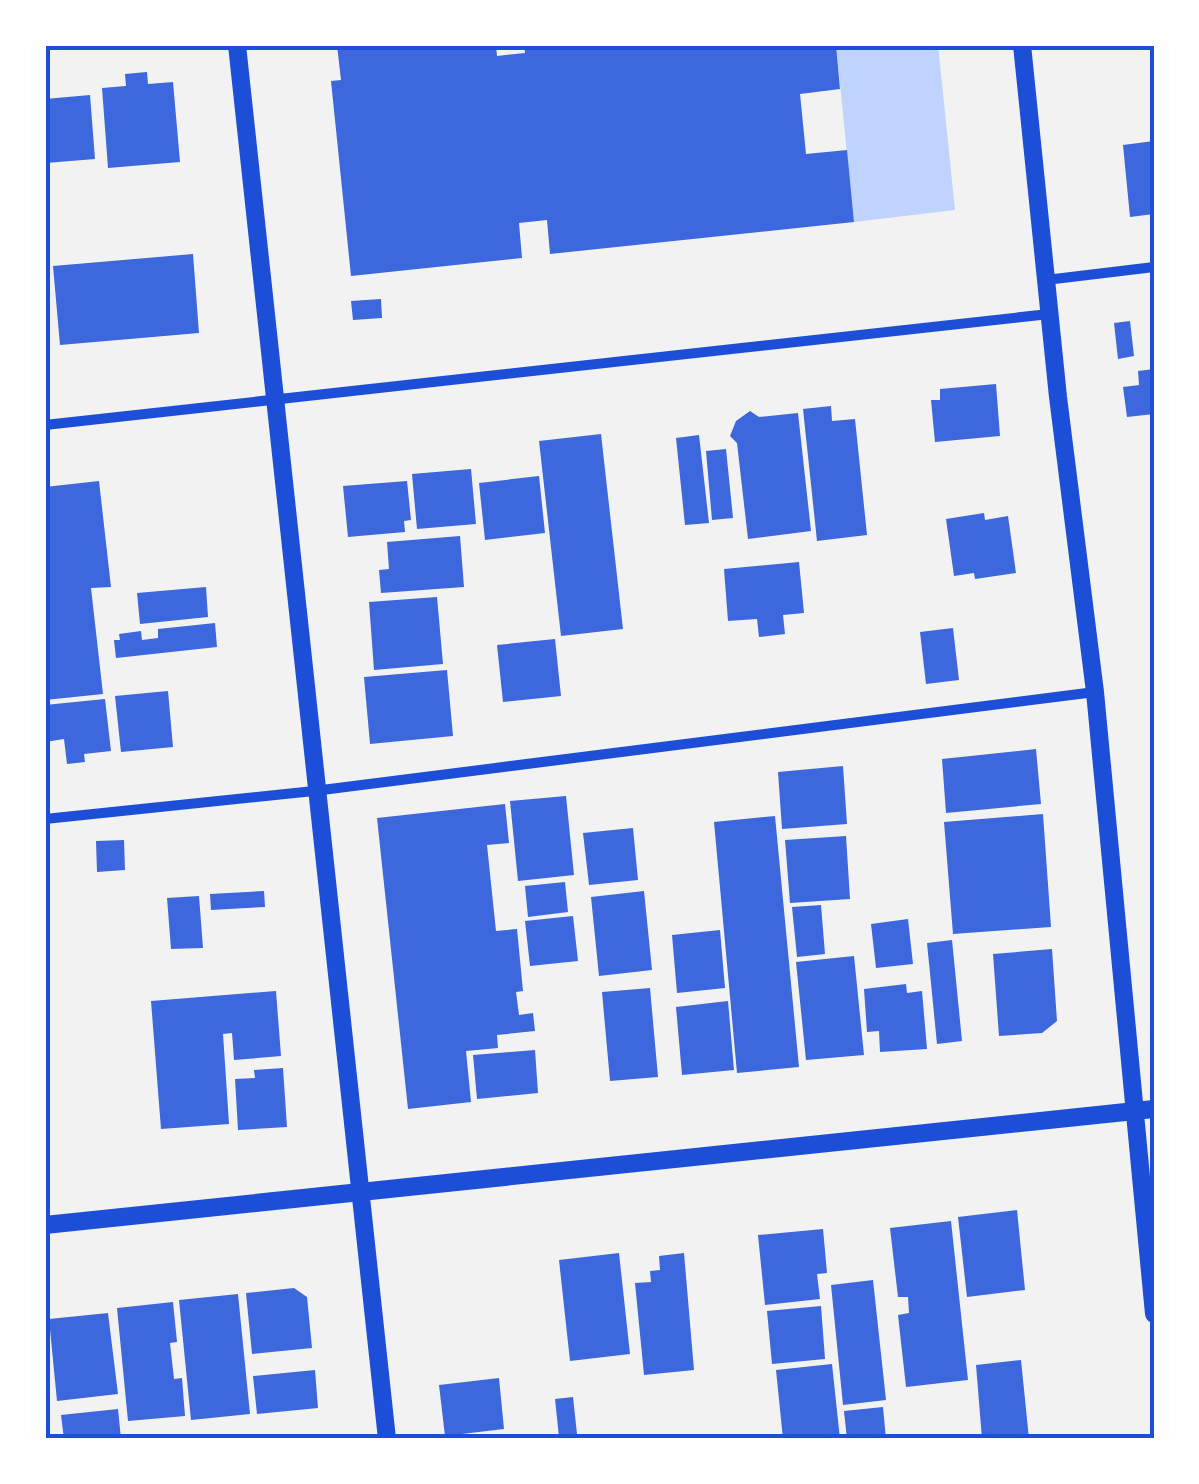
<svg xmlns="http://www.w3.org/2000/svg" width="1199" height="1484" font-family="Raleway,sans-serif">
  <rect width="100%" height="100%" fill="#f2f2f2"/>
  <path fill="#bfd3fe" d="M 836,45 L 938,45 L 955,210 L 854,222 Z"/>
  <path fill="#3d67dc" d="M 337,45 L 496,45 L 497,56 L 525,53 L 524,45 L 836,45 L 840,89 L 800,94 L 806,154 L 847,150 L 854,222 L 550,254 L 547,220 L 519,223 L 522,258 L 351,276 L 331,81 L 341,80 Z
    M 147,72 L 148,84 L 173,82 L 180,162 L 108,168 L 102,88 L 126,86 L 125,74 Z
    M 90,95 L 95,159 L 46,163 L 45,99 Z
    M 1154,141 L 1154,214 L 1130,217 L 1123,145 Z
    M 193,254 L 199,333 L 60,345 L 53,266 Z
    M 381,299 L 382,318 L 353,320 L 351,301 Z
    M 1130,321 L 1134,356 L 1118,359 L 1114,323 Z
    M 1154,369 L 1154,414 L 1127,417 L 1123,387 L 1139,385 L 1138,371 Z
    M 996,384 L 1000,436 L 935,442 L 931,400 L 940,400 L 940,389 Z
    M 831,406 L 832,421 L 855,419 L 867,535 L 817,541 L 803,409 Z
    M 750,411 L 759,417 L 798,413 L 811,531 L 748,539 L 737,443 L 730,436 L 736,421 Z
    M 601,434 L 623,629 L 561,636 L 539,441 Z
    M 699,435 L 709,523 L 685,525 L 676,438 Z
    M 726,449 L 733,518 L 712,520 L 706,451 Z
    M 471,469 L 476,524 L 417,529 L 412,474 Z
    M 539,476 L 545,533 L 485,540 L 479,483 Z
    M 99,481 L 111,587 L 91,588 L 103,694 L 45,700 L 45,487 Z
    M 407,481 L 411,520 L 404,521 L 405,532 L 348,537 L 343,486 Z
    M 984,513 L 985,520 L 1008,516 L 1016,573 L 975,579 L 974,573 L 954,576 L 946,519 Z
    M 460,536 L 464,587 L 381,593 L 379,570 L 389,569 L 387,542 Z
    M 799,562 L 804,613 L 783,615 L 785,634 L 759,637 L 757,619 L 728,621 L 724,569 Z
    M 206,587 L 208,617 L 140,624 L 137,593 Z
    M 437,597 L 443,664 L 374,670 L 369,602 Z
    M 215,623 L 217,647 L 116,658 L 114,640 L 120,640 L 119,634 L 141,631 L 142,640 L 158,638 L 158,629 Z
    M 953,628 L 959,680 L 926,684 L 920,632 Z
    M 555,639 L 561,696 L 503,702 L 497,645 Z
    M 447,670 L 453,736 L 370,744 L 364,677 Z
    M 168,691 L 173,747 L 121,752 L 115,696 Z
    M 105,699 L 111,751 L 84,754 L 85,762 L 67,764 L 64,739 L 45,742 L 45,705 Z
    M 1036,749 L 1041,804 L 946,813 L 942,759 Z
    M 843,766 L 847,824 L 782,829 L 778,772 Z
    M 566,796 L 574,875 L 518,881 L 510,801 Z
    M 505,804 L 509,843 L 487,845 L 496,931 L 517,929 L 523,991 L 516,992 L 519,1015 L 533,1013 L 535,1031 L 497,1035 L 498,1048 L 466,1051 L 471,1102 L 408,1109 L 377,818 Z
    M 1043,814 L 1051,927 L 953,934 L 944,822 Z
    M 775,816 L 799,1067 L 737,1073 L 714,822 Z
    M 633,828 L 638,880 L 589,885 L 583,833 Z
    M 846,836 L 850,899 L 790,903 L 785,840 Z
    M 124,840 L 125,870 L 97,872 L 96,841 Z
    M 565,882 L 568,912 L 528,917 L 525,886 Z
    M 264,891 L 265,907 L 211,910 L 210,894 Z
    M 644,891 L 652,970 L 599,976 L 591,897 Z
    M 199,896 L 203,948 L 171,949 L 167,898 Z
    M 821,905 L 825,954 L 797,957 L 792,907 Z
    M 573,916 L 578,961 L 530,966 L 525,921 Z
    M 908,919 L 913,964 L 876,968 L 871,924 Z
    M 720,930 L 725,988 L 677,993 L 672,935 Z
    M 952,940 L 962,1041 L 937,1044 L 927,943 Z
    M 1052,949 L 1057,1021 L 1042,1033 L 999,1036 L 993,954 Z
    M 854,956 L 864,1055 L 806,1060 L 796,962 Z
    M 906,984 L 907,993 L 922,991 L 927,1049 L 880,1052 L 879,1031 L 867,1032 L 864,989 Z
    M 650,988 L 658,1077 L 610,1081 L 602,992 Z
    M 276,991 L 281,1056 L 234,1060 L 232,1033 L 223,1034 L 229,1124 L 161,1129 L 151,1001 Z
    M 728,1001 L 734,1070 L 682,1075 L 676,1007 Z
    M 535,1050 L 538,1093 L 477,1099 L 473,1055 Z
    M 283,1068 L 287,1127 L 238,1130 L 235,1079 L 255,1078 L 254,1070 Z
    M 1017,1210 L 1025,1290 L 967,1297 L 958,1217 Z
    M 951,1221 L 968,1380 L 906,1387 L 898,1315 L 909,1313 L 908,1297 L 898,1297 L 890,1228 Z
    M 823,1229 L 827,1273 L 817,1274 L 820,1299 L 765,1305 L 758,1235 Z
    M 619,1253 L 630,1354 L 570,1361 L 559,1260 Z
    M 684,1253 L 694,1370 L 644,1375 L 635,1283 L 651,1282 L 650,1271 L 660,1270 L 659,1256 Z
    M 873,1280 L 886,1400 L 843,1405 L 831,1285 Z
    M 294,1288 L 307,1297 L 312,1348 L 252,1354 L 246,1293 Z
    M 238,1294 L 250,1414 L 191,1420 L 179,1300 Z
    M 173,1302 L 177,1342 L 170,1343 L 174,1379 L 182,1378 L 185,1416 L 128,1421 L 117,1308 Z
    M 821,1306 L 825,1359 L 772,1364 L 767,1311 Z
    M 108,1313 L 118,1394 L 57,1401 L 49,1319 Z
    M 1021,1360 L 1029,1439 L 982,1439 L 976,1365 Z
    M 832,1364 L 840,1439 L 783,1439 L 776,1370 Z
    M 315,1370 L 318,1408 L 257,1414 L 253,1376 Z
    M 499,1378 L 504,1429 L 445,1436 L 439,1385 Z
    M 573,1397 L 577,1434 L 559,1437 L 555,1399 Z
    M 883,1407 L 886,1439 L 847,1439 L 844,1411 Z
    M 118,1409 L 121,1439 L 64,1439 L 61,1415 Z"/>
  <g fill="none" stroke-linecap="round" stroke-linejoin="round">
    <path stroke="#1d4ed8" stroke-width="10" d="M 1046,280 L 1154,267
      M 45,425 L 1049,314
      M 45,819 L 314,791 L 1095,692"/>
    <path stroke="#1d4ed8" stroke-width="18" d="M 237,45 L 387,1439
      M 1022,45 L 1058,397 L 1095,692 L 1154,1314
      M 45,1225 L 1154,1109"/>
  </g>
  <rect width="1199" height="1484" fill="none" stroke="#ffffff" stroke-width="95"/>
  <rect x="48" y="48" width="1104" height="1388" fill="none" stroke="#1d4ed8" stroke-width="4"/>
</svg>
